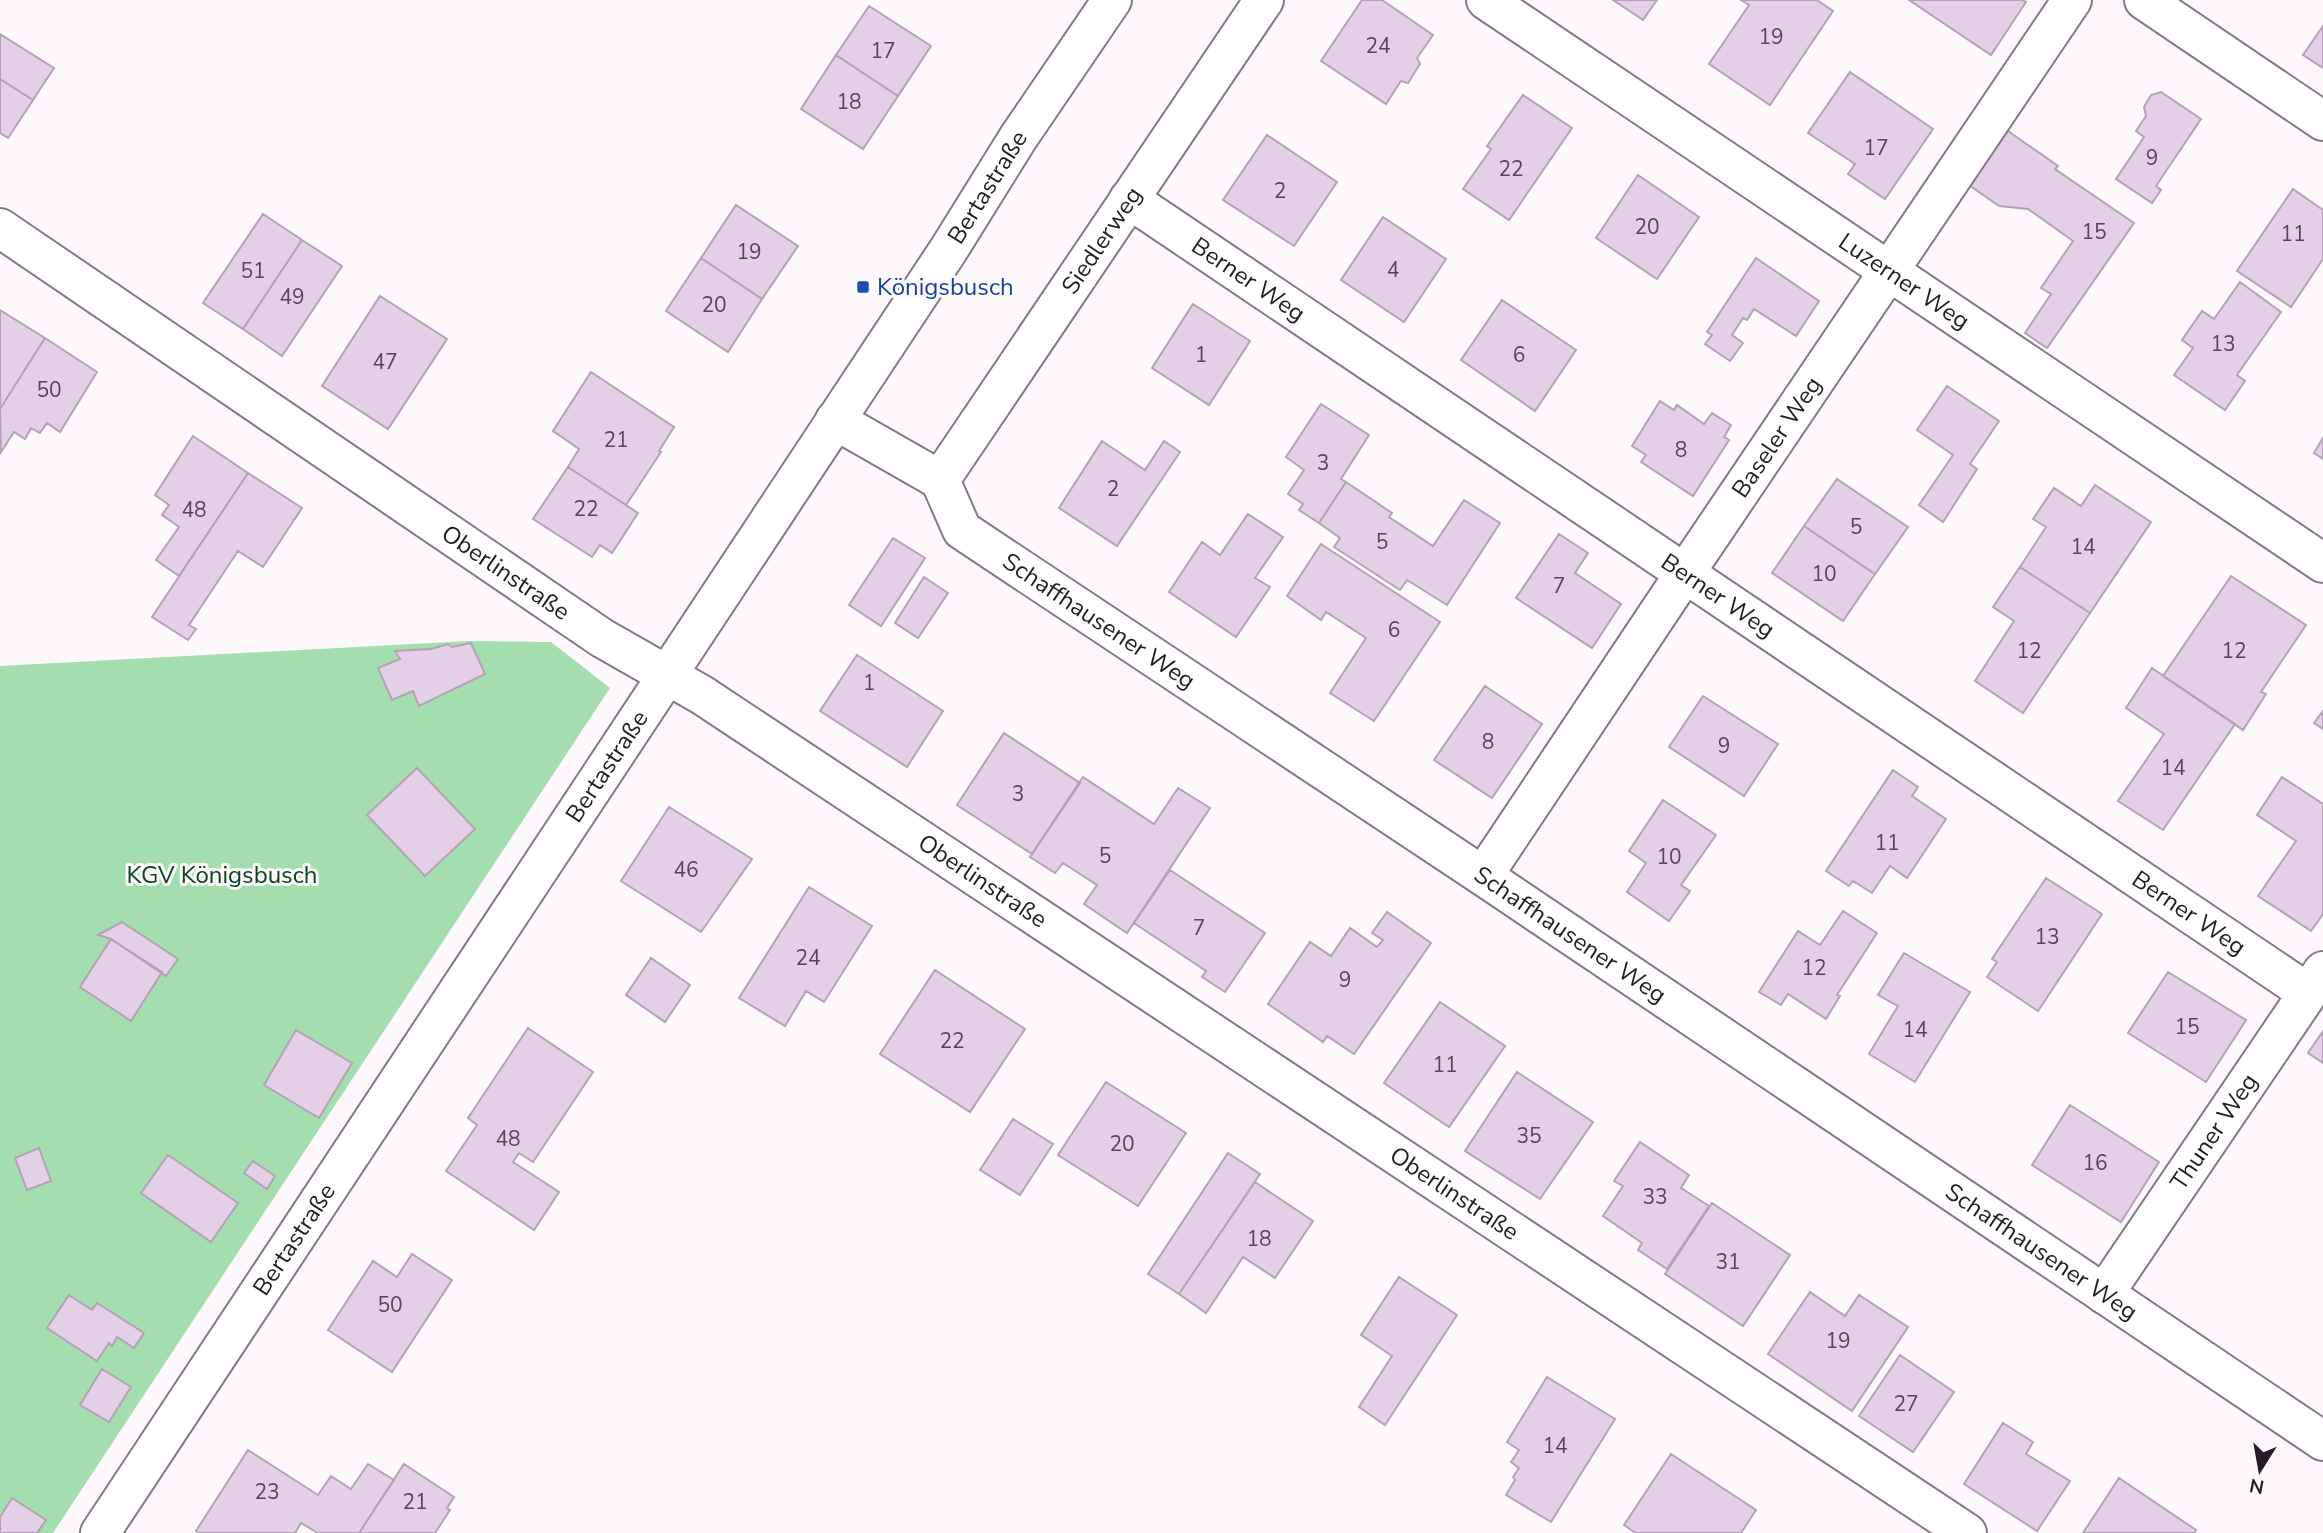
<svg xmlns="http://www.w3.org/2000/svg" width="2323" height="1533" font-family="'Nunito Sans',sans-serif">
  <rect width="100%" height="100%" fill="#fcf8fc"/>
  <path fill="#a4deae" d="M 469,641 L 551,642 L 610,688 L 53,1533 L 0,1533 L 0,666 Z"/>
  <path fill="#e3d0e6" stroke="#b5a2b7" stroke-width="2" d="M 1362,0 L 1382,0 L 1433,35 L 1417,58 L 1420,64 L 1408,83 L 1401,81 L 1386,104 L 1321,61 Z
    M 1613,0 L 1657,0 L 1643,20 Z
    M 1741,0 L 1817,0 L 1833,11 L 1770,105 L 1709,64 L 1749,5 Z
    M 1909,0 L 2022,0 L 2026,2 L 1991,55 Z
    M 869,6 L 931,46 L 898,96 L 836,55 Z
    M 2323,26 L 2323,68 L 2303,55 Z
    M 0,34 L 54,68 L 33,100 L 0,79 Z
    M 836,55 L 898,96 L 863,149 L 801,109 Z
    M 1850,72 L 1933,129 L 1885,199 L 1848,174 L 1855,164 L 1808,133 Z
    M 0,79 L 33,100 L 8,138 L 0,133 Z
    M 2161,92 L 2201,119 L 2156,186 L 2161,190 L 2152,203 L 2116,179 L 2144,137 L 2136,131 L 2146,116 L 2144,107 L 2151,95 Z
    M 1523,95 L 1572,128 L 1509,220 L 1463,189 L 1491,149 L 1487,146 Z
    M 2008,131 L 2058,166 L 2055,169 L 2134,223 L 2047,348 L 2025,333 L 2051,294 L 2041,288 L 2073,241 L 2028,209 L 1999,206 L 1969,185 Z
    M 1267,135 L 1337,182 L 1294,246 L 1223,200 Z
    M 1638,175 L 1699,217 L 1657,279 L 1596,238 Z
    M 2293,189 L 2323,210 L 2323,259 L 2291,307 L 2237,271 Z
    M 736,205 L 798,246 L 762,299 L 701,258 Z
    M 263,214 L 302,240 L 243,329 L 203,303 Z
    M 1383,217 L 1446,259 L 1404,322 L 1341,280 Z
    M 302,240 L 342,266 L 282,356 L 243,329 Z
    M 701,258 L 762,299 L 728,352 L 666,311 Z
    M 1756,258 L 1819,301 L 1796,336 L 1754,309 L 1747,320 L 1743,318 L 1732,335 L 1743,343 L 1730,361 L 1705,344 L 1712,335 L 1707,332 Z
    M 2240,282 L 2281,312 L 2237,375 L 2245,381 L 2225,410 L 2174,375 L 2193,348 L 2182,340 L 2202,311 L 2214,319 Z
    M 380,296 L 447,339 L 388,429 L 322,386 Z
    M 1502,300 L 1576,350 L 1535,411 L 1461,360 Z
    M 1193,304 L 1250,341 L 1209,405 L 1152,368 Z
    M 0,310 L 45,338 L 0,409 Z
    M 45,338 L 97,372 L 60,432 L 47,423 L 40,433 L 31,428 L 25,439 L 14,432 L 1,452 L 0,409 Z
    M 591,372 L 674,427 L 659,451 L 661,452 L 626,505 L 568,467 L 579,449 L 553,431 Z
    M 1947,386 L 1999,421 L 1970,464 L 1977,469 L 1943,522 L 1919,505 L 1953,455 L 1917,430 Z
    M 1660,401 L 1674,410 L 1677,405 L 1704,424 L 1712,413 L 1731,425 L 1724,437 L 1729,440 L 1693,496 L 1641,462 L 1646,455 L 1632,446 Z
    M 1321,404 L 1369,435 L 1341,479 L 1346,482 L 1319,523 L 1299,510 L 1303,504 L 1288,494 L 1304,470 L 1286,457 Z
    M 193,436 L 248,473 L 179,576 L 156,560 L 179,527 L 162,515 L 169,505 L 155,495 Z
    M 2323,438 L 2323,459 L 2314,453 Z
    M 1102,441 L 1145,470 L 1164,441 L 1180,452 L 1117,546 L 1059,508 Z
    M 568,467 L 638,513 L 612,553 L 600,545 L 592,557 L 533,519 Z
    M 248,473 L 302,508 L 263,567 L 238,551 L 189,625 L 196,629 L 188,640 L 152,617 Z
    M 1837,479 L 1908,527 L 1875,574 L 1804,526 Z
    M 1346,482 L 1392,513 L 1389,517 L 1433,546 L 1464,500 L 1500,523 L 1447,605 L 1407,580 L 1400,590 L 1334,547 L 1340,538 L 1319,523 Z
    M 2095,485 L 2151,522 L 2090,613 L 2020,567 L 2046,527 L 2033,519 L 2054,488 L 2081,506 Z
    M 1248,514 L 1283,537 L 1255,578 L 1270,587 L 1236,637 L 1169,592 L 1202,542 L 1220,555 Z
    M 1804,526 L 1875,574 L 1843,621 L 1772,573 Z
    M 1559,534 L 1588,553 L 1575,573 L 1621,604 L 1592,648 L 1516,598 Z
    M 893,538 L 925,558 L 881,626 L 849,605 Z
    M 1321,544 L 1440,622 L 1374,721 L 1330,693 L 1366,638 L 1326,612 L 1321,620 L 1287,596 Z
    M 2020,567 L 2090,613 L 2023,713 L 1975,681 L 2014,621 L 1993,607 Z
    M 2231,576 L 2306,625 L 2261,692 L 2266,694 L 2243,730 L 2163,676 Z
    M 924,577 L 948,593 L 918,638 L 895,623 Z
    M 471,643 L 485,674 L 419,706 L 413,691 L 392,700 L 378,668 L 400,659 L 395,651 L 431,649 L 448,644 L 452,647 Z
    M 857,655 L 943,711 L 907,767 L 820,711 Z
    M 2152,668 L 2235,724 L 2163,830 L 2118,801 L 2164,734 L 2126,708 Z
    M 1485,686 L 1542,724 L 1492,798 L 1434,760 Z
    M 1703,696 L 1778,744 L 1744,796 L 1669,747 Z
    M 2323,711 L 2323,729 L 2314,723 Z
    M 1004,733 L 1080,783 L 1032,854 L 957,805 Z
    M 417,768 L 475,829 L 425,876 L 367,815 Z
    M 1893,770 L 1918,787 L 1912,796 L 1946,819 L 1907,878 L 1890,866 L 1872,893 L 1853,881 L 1849,886 L 1826,871 Z
    M 1083,777 L 1154,824 L 1178,788 L 1210,808 L 1127,933 L 1084,904 L 1097,885 L 1063,863 L 1055,873 L 1030,857 Z
    M 2282,777 L 2323,804 L 2323,914 L 2311,931 L 2258,896 L 2296,841 L 2257,815 Z
    M 1663,800 L 1716,835 L 1681,885 L 1690,891 L 1669,921 L 1627,892 L 1646,863 L 1629,851 Z
    M 669,807 L 752,859 L 701,932 L 621,881 Z
    M 1170,870 L 1265,933 L 1225,992 L 1202,977 L 1206,971 L 1134,923 Z
    M 2046,878 L 2102,914 L 2038,1011 L 1987,977 L 1997,962 L 1992,959 Z
    M 809,887 L 872,926 L 824,1002 L 806,991 L 785,1026 L 739,998 Z
    M 1843,911 L 1877,933 L 1837,995 L 1840,996 L 1826,1019 L 1788,994 L 1781,1005 L 1759,992 L 1798,931 L 1820,945 Z
    M 1387,912 L 1431,943 L 1354,1054 L 1327,1036 L 1323,1042 L 1268,1004 L 1310,942 L 1331,956 L 1350,928 L 1377,947 L 1383,940 L 1372,933 Z
    M 122,922 L 178,959 L 166,976 L 111,939 L 98,935 Z
    M 111,939 L 162,972 L 131,1021 L 80,987 Z
    M 1904,953 L 1970,992 L 1915,1082 L 1869,1054 L 1898,1006 L 1878,995 Z
    M 651,958 L 690,985 L 665,1022 L 626,995 Z
    M 935,970 L 1025,1029 L 970,1112 L 880,1054 Z
    M 2168,972 L 2246,1020 L 2206,1082 L 2128,1033 Z
    M 1440,1002 L 1505,1046 L 1449,1127 L 1384,1083 Z
    M 528,1028 L 593,1072 L 533,1162 L 519,1153 L 513,1162 L 559,1192 L 534,1230 L 446,1171 L 477,1125 L 468,1118 Z
    M 296,1030 L 352,1063 L 319,1118 L 264,1085 Z
    M 2323,1031 L 2323,1063 L 2308,1053 Z
    M 1517,1072 L 1593,1122 L 1540,1199 L 1465,1151 Z
    M 1106,1082 L 1186,1133 L 1138,1206 L 1058,1155 Z
    M 2070,1105 L 2159,1162 L 2121,1222 L 2032,1165 Z
    M 1013,1119 L 1053,1144 L 1020,1195 L 980,1170 Z
    M 1640,1142 L 1689,1175 L 1681,1188 L 1709,1206 L 1667,1269 L 1638,1250 L 1642,1243 L 1603,1216 L 1623,1186 L 1614,1181 Z
    M 39,1148 L 51,1181 L 27,1190 L 15,1158 Z
    M 1228,1153 L 1260,1174 L 1179,1294 L 1148,1274 Z
    M 168,1155 L 238,1203 L 211,1242 L 141,1193 Z
    M 253,1161 L 275,1176 L 267,1189 L 244,1173 Z
    M 1255,1182 L 1313,1221 L 1275,1278 L 1243,1257 L 1206,1313 L 1179,1294 Z
    M 1712,1203 L 1790,1255 L 1743,1326 L 1665,1274 Z
    M 412,1254 L 452,1280 L 392,1372 L 328,1330 L 373,1261 L 397,1277 Z
    M 1399,1277 L 1457,1315 L 1385,1425 L 1359,1407 L 1392,1356 L 1361,1335 Z
    M 1810,1292 L 1845,1316 L 1859,1295 L 1908,1327 L 1852,1411 L 1768,1354 Z
    M 69,1295 L 92,1310 L 97,1303 L 144,1333 L 134,1348 L 117,1337 L 112,1346 L 109,1343 L 97,1361 L 47,1328 Z
    M 1900,1355 L 1954,1392 L 1913,1452 L 1859,1416 Z
    M 102,1369 L 131,1387 L 109,1422 L 80,1405 Z
    M 1547,1377 L 1615,1419 L 1551,1522 L 1506,1495 L 1515,1480 L 1513,1477 L 1519,1468 L 1511,1462 L 1519,1450 L 1507,1442 Z
    M 2003,1423 L 2033,1442 L 2026,1454 L 2070,1481 L 2037,1531 L 1964,1484 Z
    M 248,1450 L 318,1495 L 331,1476 L 351,1489 L 368,1464 L 394,1480 L 359,1533 L 318,1533 L 301,1523 L 295,1533 L 199,1533 L 196,1531 Z
    M 1671,1454 L 1756,1510 L 1741,1533 L 1636,1533 L 1624,1525 Z
    M 404,1464 L 454,1497 L 447,1508 L 450,1510 L 435,1533 L 359,1533 Z
    M 2119,1478 L 2196,1530 L 2195,1533 L 2083,1533 Z
    M 12,1498 L 46,1520 L 37,1533 L 0,1533 L 0,1517 Z"/>
  <g fill="none" stroke-linecap="round" stroke-linejoin="round">
    <g stroke="#88768a" stroke-width="42">
      <g id="minor">
        <path id="s1" d="M 1486,0 L 2323,563"/>
        <path d="M 2144,0 L 2323,121"/>
        <path id="s2" d="M 1129,199 L 2308,993"/>
        <path id="s3" d="M 0,228 L 602,638 L 702,695 L 1967,1533"/>
        <path id="s4" d="M 835,420 L 940,480 L 962,530 L 1483,876 L 2323,1441"/>
        <path id="s5" d="M 940,480 L 1264,0"/>
        <path id="s6" d="M 1483,876 L 1685,573 L 2072,0"/>
        <path id="s7" d="M 2104,1294 L 2323,971"/>
      </g>
    </g>
    <g stroke="#88768a" stroke-width="42">
      <g id="tertiary">
        <path id="s8" d="M 100,1533 L 949,249 L 1018,138 L 1112,0"/>
      </g>
    </g>
    <use href="#minor" stroke="#fff" stroke-width="38"/>
    <use href="#tertiary" stroke="#fff" stroke-width="38"/>
  </g>
  <rect fill="#1a4fb4" stroke="#fcf8fc" stroke-width="2.5" x="856" y="280" width="14" height="14" rx="3.5"/>
  <g text-anchor="middle" dominant-baseline="central" stroke-width="6" stroke-linejoin="round" paint-order="stroke">
    <g font-size="21" fill="#534954">
      <text x="1771" y="37">19</text>
      <text x="1378" y="46">24</text>
      <text x="883" y="51">17</text>
      <text x="849" y="102">18</text>
      <text x="1876" y="148">17</text>
      <text x="2152" y="158">9</text>
      <text x="1511" y="169">22</text>
      <text x="1280" y="191">2</text>
      <text x="1647" y="227">20</text>
      <text x="2094" y="232">15</text>
      <text x="2293" y="234">11</text>
      <text x="749" y="252">19</text>
      <text x="1393" y="270">4</text>
      <text x="253" y="271">51</text>
      <text x="292" y="297">49</text>
      <text x="714" y="305">20</text>
      <text x="2223" y="344">13</text>
      <text x="1201" y="355">1</text>
      <text x="1519" y="355">6</text>
      <text x="385" y="362">47</text>
      <text x="49" y="390">50</text>
      <text x="616" y="440">21</text>
      <text x="1681" y="450">8</text>
      <text x="1323" y="463">3</text>
      <text x="1113" y="489">2</text>
      <text x="586" y="509">22</text>
      <text x="194" y="510">48</text>
      <text x="1856" y="527">5</text>
      <text x="1382" y="542">5</text>
      <text x="2083" y="547">14</text>
      <text x="1824" y="574">10</text>
      <text x="1559" y="586">7</text>
      <text x="1394" y="630">6</text>
      <text x="2029" y="651">12</text>
      <text x="2234" y="651">12</text>
      <text x="869" y="683">1</text>
      <text x="1488" y="742">8</text>
      <text x="1724" y="746">9</text>
      <text x="2173" y="768">14</text>
      <text x="1018" y="794">3</text>
      <text x="1887" y="843">11</text>
      <text x="1105" y="856">5</text>
      <text x="1669" y="857">10</text>
      <text x="686" y="870">46</text>
      <text x="1199" y="928">7</text>
      <text x="2047" y="937">13</text>
      <text x="808" y="958">24</text>
      <text x="1814" y="968">12</text>
      <text x="1345" y="980">9</text>
      <text x="2187" y="1027">15</text>
      <text x="1915" y="1030">14</text>
      <text x="952" y="1041">22</text>
      <text x="1445" y="1065">11</text>
      <text x="1529" y="1136">35</text>
      <text x="508" y="1139">48</text>
      <text x="1122" y="1144">20</text>
      <text x="2095" y="1163">16</text>
      <text x="1655" y="1197">33</text>
      <text x="1259" y="1239">18</text>
      <text x="1728" y="1262">31</text>
      <text x="390" y="1305">50</text>
      <text x="1838" y="1341">19</text>
      <text x="1906" y="1404">27</text>
      <text x="1555" y="1446">14</text>
      <text x="267" y="1492">23</text>
      <text x="415" y="1502">21</text>
    </g>
    <g font-size="24" fill="#231c24" stroke="#fcf8fc">
      <text stroke="none"><textPath href="#s8" startOffset="1612">Bertastraße</textPath></text>
      <text stroke="none"><textPath href="#s5" startOffset="289">Siedlerweg</textPath></text>
      <text stroke="none"><textPath href="#s2" startOffset="144">Berner Weg</textPath></text>
      <text stroke="none"><textPath href="#s1" startOffset="504">Luzerner Weg</textPath></text>
      <text stroke="none"><textPath href="#s6" startOffset="528">Baseler Weg</textPath></text>
      <text stroke="none"><textPath href="#s3" startOffset="612">Oberlinstraße</textPath></text>
      <text stroke="none"><textPath href="#s2" startOffset="710">Berner Weg</textPath></text>
      <text stroke="none"><textPath href="#s4" startOffset="340">Schaffhausener Weg</textPath></text>
      <text stroke="none"><textPath href="#s8" startOffset="919">Bertastraße</textPath></text>
      <text stroke="none"><textPath href="#s3" startOffset="1180">Oberlinstraße</textPath></text>
      <text stroke="none"><textPath href="#s2" startOffset="1278">Berner Weg</textPath></text>
      <text stroke="none"><textPath href="#s4" startOffset="906">Schaffhausener Weg</textPath></text>
      <text stroke="none"><textPath href="#s7" startOffset="196">Thuner Weg</textPath></text>
      <text stroke="none"><textPath href="#s3" startOffset="1746">Oberlinstraße</textPath></text>
      <text stroke="none"><textPath href="#s8" startOffset="352">Bertastraße</textPath></text>
      <text stroke="none"><textPath href="#s4" startOffset="1474">Schaffhausener Weg</textPath></text>
    </g>
    <g font-size="24" fill="#164399" stroke="#fcf8fc" text-anchor="start">
      <text x="877" y="287">Königsbusch</text>
    </g>
    <g font-size="24" fill="#06461c" stroke="#fcf8fc">
      <text x="222" y="875">KGV Königsbusch</text>
    </g>
  </g>
  <g transform="translate(2260 1470) rotate(191)" stroke="#fcf8fc" stroke-width="5" paint-order="stroke">
  <path d="M0-5L12 26L0 18L-12 26Z" fill="#231c24"/>
  <text y="-10" font-size="19" font-weight="bold" text-anchor="middle" fill="#231c24">N</text>
  </g>
</svg>
